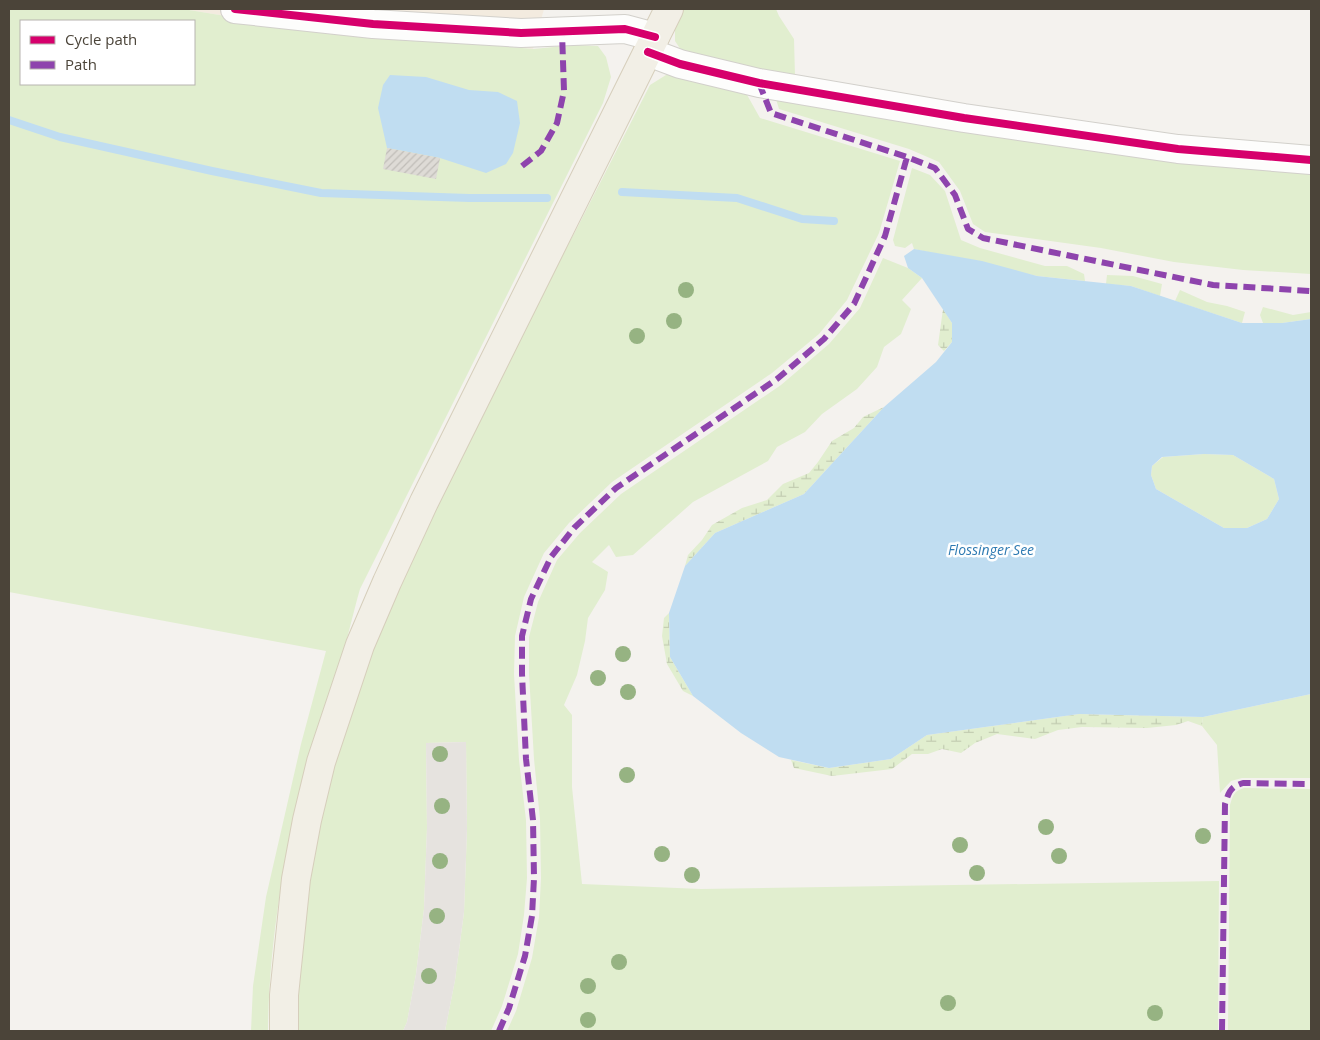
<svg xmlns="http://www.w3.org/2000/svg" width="1320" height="1040" font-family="'Open Sans',sans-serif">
  <defs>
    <pattern id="wetland-marsh" width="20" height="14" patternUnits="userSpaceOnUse" patternTransform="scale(1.25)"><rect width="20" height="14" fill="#e1eecf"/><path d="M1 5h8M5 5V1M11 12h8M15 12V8" fill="none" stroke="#c3cdb2"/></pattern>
    <pattern id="building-hatch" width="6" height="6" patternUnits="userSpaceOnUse" patternTransform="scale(1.25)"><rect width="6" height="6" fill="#dedbd6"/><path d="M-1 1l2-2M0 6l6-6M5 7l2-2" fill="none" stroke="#c0bdb8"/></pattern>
  </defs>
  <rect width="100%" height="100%" fill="#f4f2ee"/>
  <path fill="#f3ebdf" d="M 183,9 L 544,9 L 533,49 L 287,26 Z"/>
  <path fill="#e1eecf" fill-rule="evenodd" d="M 9,9 L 183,9 L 287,26 L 533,49 L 575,45 L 598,46 L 606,57 L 611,77 L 603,103 L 360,589 C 353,613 348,638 340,662 C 327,701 312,740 302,781 C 283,862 269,947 268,1031 L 251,1031 L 253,986 L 266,897 L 301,744 L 326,651 L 9,592 ZM 21,21 L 194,21 L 194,84 L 21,84 Z
    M 682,9 L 776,9 L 779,16 L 794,39 L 795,76 L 726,65 L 683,53 L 675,41 L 675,27 Z
    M 666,75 L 686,75 L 746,93 L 760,118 L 900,161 L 879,233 L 847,300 L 819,334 L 772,373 L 612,482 L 569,523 L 544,553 L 524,597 L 515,636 L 514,674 L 519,760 L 526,820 L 527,878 L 524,915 L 518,954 L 502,1006 L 491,1031 L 445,1031 L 455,980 L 464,912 L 467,829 L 466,742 L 426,743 L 427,828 L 424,909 L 416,974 L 407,1022 L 403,1031 L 299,1031 L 299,991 L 304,925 L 311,863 L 324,805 L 340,744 L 361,680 L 391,600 L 505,358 L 574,234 L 650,85 Z
    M 776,99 L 1311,173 L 1311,274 L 1243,270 L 1174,262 L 1101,248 L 985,232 L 973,224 L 960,191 L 939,162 L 909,149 L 779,109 Z
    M 912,168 L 930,175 L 945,191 L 961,240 L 980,248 L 1045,266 L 1067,266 L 1084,274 L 1085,281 L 1037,276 L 914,249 L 912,243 L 905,248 L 895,246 L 893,240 Z
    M 883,258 L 908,268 L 922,278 L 902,300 L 911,309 L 901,334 L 884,347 L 877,367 L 857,389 L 822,414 L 805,432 L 777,447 L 768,461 L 693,502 L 633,555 L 616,557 L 609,545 L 592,562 L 608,572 L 605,590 L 588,618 L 585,641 L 577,675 L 564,705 L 572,715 L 572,787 L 582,884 L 701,889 L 1219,881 L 1218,1031 L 507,1031 L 516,1011 L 532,958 L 539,917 L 541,878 L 540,819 L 534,759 L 529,674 L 529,637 L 538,602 L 557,560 L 580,533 L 621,494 L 781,385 L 829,344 L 860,308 Z
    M 1107,275 L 1133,276 L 1162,284 L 1160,296 L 1131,286 L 1106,284 Z
    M 1180,290 L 1207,302 L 1227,306 L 1245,312 L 1242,323 L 1175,301 Z
    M 1263,307 L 1293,315 L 1311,312 L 1311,319 L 1282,323 L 1263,323 L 1260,315 Z
    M 1204,454 L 1233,455 L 1274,479 L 1279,499 L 1267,519 L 1247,528 L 1224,528 L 1156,489 L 1151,475 L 1152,466 L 1163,457 Z
    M 1311,694 L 1311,778 L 1242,778 L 1231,781 L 1220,793 L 1217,745 L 1202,726 L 1203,717 Z
    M 1244,788 L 1311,789 L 1311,1031 L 1228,1031 L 1230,805 C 1233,795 1234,791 1244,788 Z"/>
  <path fill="url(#wetland-marsh)" d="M 943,309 L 952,323 L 952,342 L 944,351 L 938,345 Z
    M 884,407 L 804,494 L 715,533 L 685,566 L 688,555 L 702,540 L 712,525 L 742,508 L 767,500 L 783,484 L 809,473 L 818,462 L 832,441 L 854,428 L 863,417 Z
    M 669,613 L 670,657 L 693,696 L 683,691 L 667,664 L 662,636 L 664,618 Z
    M 1079,714 L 1203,717 L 1202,726 L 1188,721 L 1176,725 L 1147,728 L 1082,727 L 1058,730 L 1035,739 L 997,734 L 975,743 L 961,753 L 942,749 L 928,754 L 912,754 L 892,769 L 832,776 L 794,768 L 791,760 L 829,768 L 891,759 L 927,735 Z"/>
  <path fill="#e6e3df" d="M 466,742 L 467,829 L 464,912 L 455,980 L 445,1031 L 403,1031 L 407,1022 L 416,974 L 424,909 L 427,828 L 426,743 Z"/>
  <path fill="#c0ddf1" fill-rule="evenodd" d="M 390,75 L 426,77 L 469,90 L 498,92 L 517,101 L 520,123 L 513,153 L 506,164 L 486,173 L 440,158 L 387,148 L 378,108 L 383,85 Z
    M 914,249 L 982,261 L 1037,276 L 1131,286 L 1242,323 L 1282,323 L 1311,319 L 1311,694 L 1203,717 L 1079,714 L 927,735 L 891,759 L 829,768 L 779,757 L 741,733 L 693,696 L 670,657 L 669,613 L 685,566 L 715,533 L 804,494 L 884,407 L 936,362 L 952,342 L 952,323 L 922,278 L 908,268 L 904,256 ZM 1204,454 L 1233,455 L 1274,479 L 1279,499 L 1267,519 L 1247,528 L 1224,528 L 1156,489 L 1151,475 L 1152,466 L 1162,457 Z"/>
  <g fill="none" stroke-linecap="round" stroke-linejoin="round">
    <path stroke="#c0ddf1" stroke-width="8" d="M 9,120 L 60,137 L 212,171 L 321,193 L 469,198 L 547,198
      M 622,192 L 737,198 L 802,219 L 834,221"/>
  </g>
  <path fill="url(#building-hatch)" d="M 387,148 L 440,158 L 436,179 L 383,169 Z"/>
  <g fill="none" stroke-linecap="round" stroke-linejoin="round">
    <g stroke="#d2d0cb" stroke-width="30">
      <path id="minor" d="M 235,9 L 373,24 L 521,33 L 625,29 L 655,37
        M 648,52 L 680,64 L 759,83 L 964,118 L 1178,149 L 1311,160"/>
    </g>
    <g stroke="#d6cebb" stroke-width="30">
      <path id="major" d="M 284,1031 L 284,995 L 296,879 L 307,820 L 321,762 L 360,645 L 387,582 L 424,502 L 669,9"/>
    </g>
    <use href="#minor" stroke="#fdfdfc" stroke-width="28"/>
    <use href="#major" stroke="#f2efe6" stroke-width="28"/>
    <path stroke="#8e44ad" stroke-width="6" stroke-dasharray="12 6" stroke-linecap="butt" d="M 759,83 L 771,113 L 907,157 L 935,168 L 955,195 L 968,229 L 983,238 L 1213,285 L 1311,291
      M 522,166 L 541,151 L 557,123 L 564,91 L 562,32
      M 499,1031 L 509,1008 L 525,956 L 532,916 L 534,878 L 533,820 L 526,759 L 522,674 L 522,636 L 531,599 L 551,557 L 574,528 L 616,488 L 777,379 L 824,339 L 854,304 L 885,236 L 907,157
      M 1222,1031 L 1225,804 C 1229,792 1230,787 1243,783 L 1311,784"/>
    <g stroke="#fff" stroke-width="11">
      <path id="cycleway" d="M 235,9 L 373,24 L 521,33 L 625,29 L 655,37
        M 648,52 L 680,64 L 759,83 L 964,118 L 1178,149 L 1311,160"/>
    </g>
    <use href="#cycleway" stroke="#d6006c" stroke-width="8"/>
  </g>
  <g fill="#96b382">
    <circle cx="686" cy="290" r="8"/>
    <circle cx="674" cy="321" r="8"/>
    <circle cx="637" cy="336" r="8"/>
    <circle cx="623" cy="654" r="8"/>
    <circle cx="598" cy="678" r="8"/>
    <circle cx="628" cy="692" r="8"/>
    <circle cx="440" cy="754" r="8"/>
    <circle cx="627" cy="775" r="8"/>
    <circle cx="442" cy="806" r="8"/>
    <circle cx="1046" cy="827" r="8"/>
    <circle cx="1203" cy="836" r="8"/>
    <circle cx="960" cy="845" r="8"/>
    <circle cx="662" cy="854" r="8"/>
    <circle cx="1059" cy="856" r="8"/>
    <circle cx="440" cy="861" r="8"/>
    <circle cx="977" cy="873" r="8"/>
    <circle cx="692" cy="875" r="8"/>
    <circle cx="437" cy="916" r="8"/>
    <circle cx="619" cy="962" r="8"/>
    <circle cx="429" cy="976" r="8"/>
    <circle cx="588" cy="986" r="8"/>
    <circle cx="948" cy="1003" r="8"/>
    <circle cx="1155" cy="1013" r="8"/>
    <circle cx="588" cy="1020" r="8"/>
  </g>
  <g text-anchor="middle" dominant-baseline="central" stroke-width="5" stroke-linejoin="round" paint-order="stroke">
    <g font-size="14" font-style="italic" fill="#2e7ab2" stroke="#fff">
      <text x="991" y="549">Flossinger See</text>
    </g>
  </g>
  <rect width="1320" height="1040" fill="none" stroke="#4b4439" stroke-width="20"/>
  <rect x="20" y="20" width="175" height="65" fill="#ffffff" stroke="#b7b4b0"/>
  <rect x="30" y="36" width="25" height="8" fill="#d6006c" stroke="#b7b4b0"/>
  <text x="65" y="45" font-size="15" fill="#4b4439">Cycle path</text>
  <rect x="30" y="61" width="25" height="8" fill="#8e44ad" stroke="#b7b4b0"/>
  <text x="65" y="70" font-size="15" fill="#4b4439">Path</text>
</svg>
